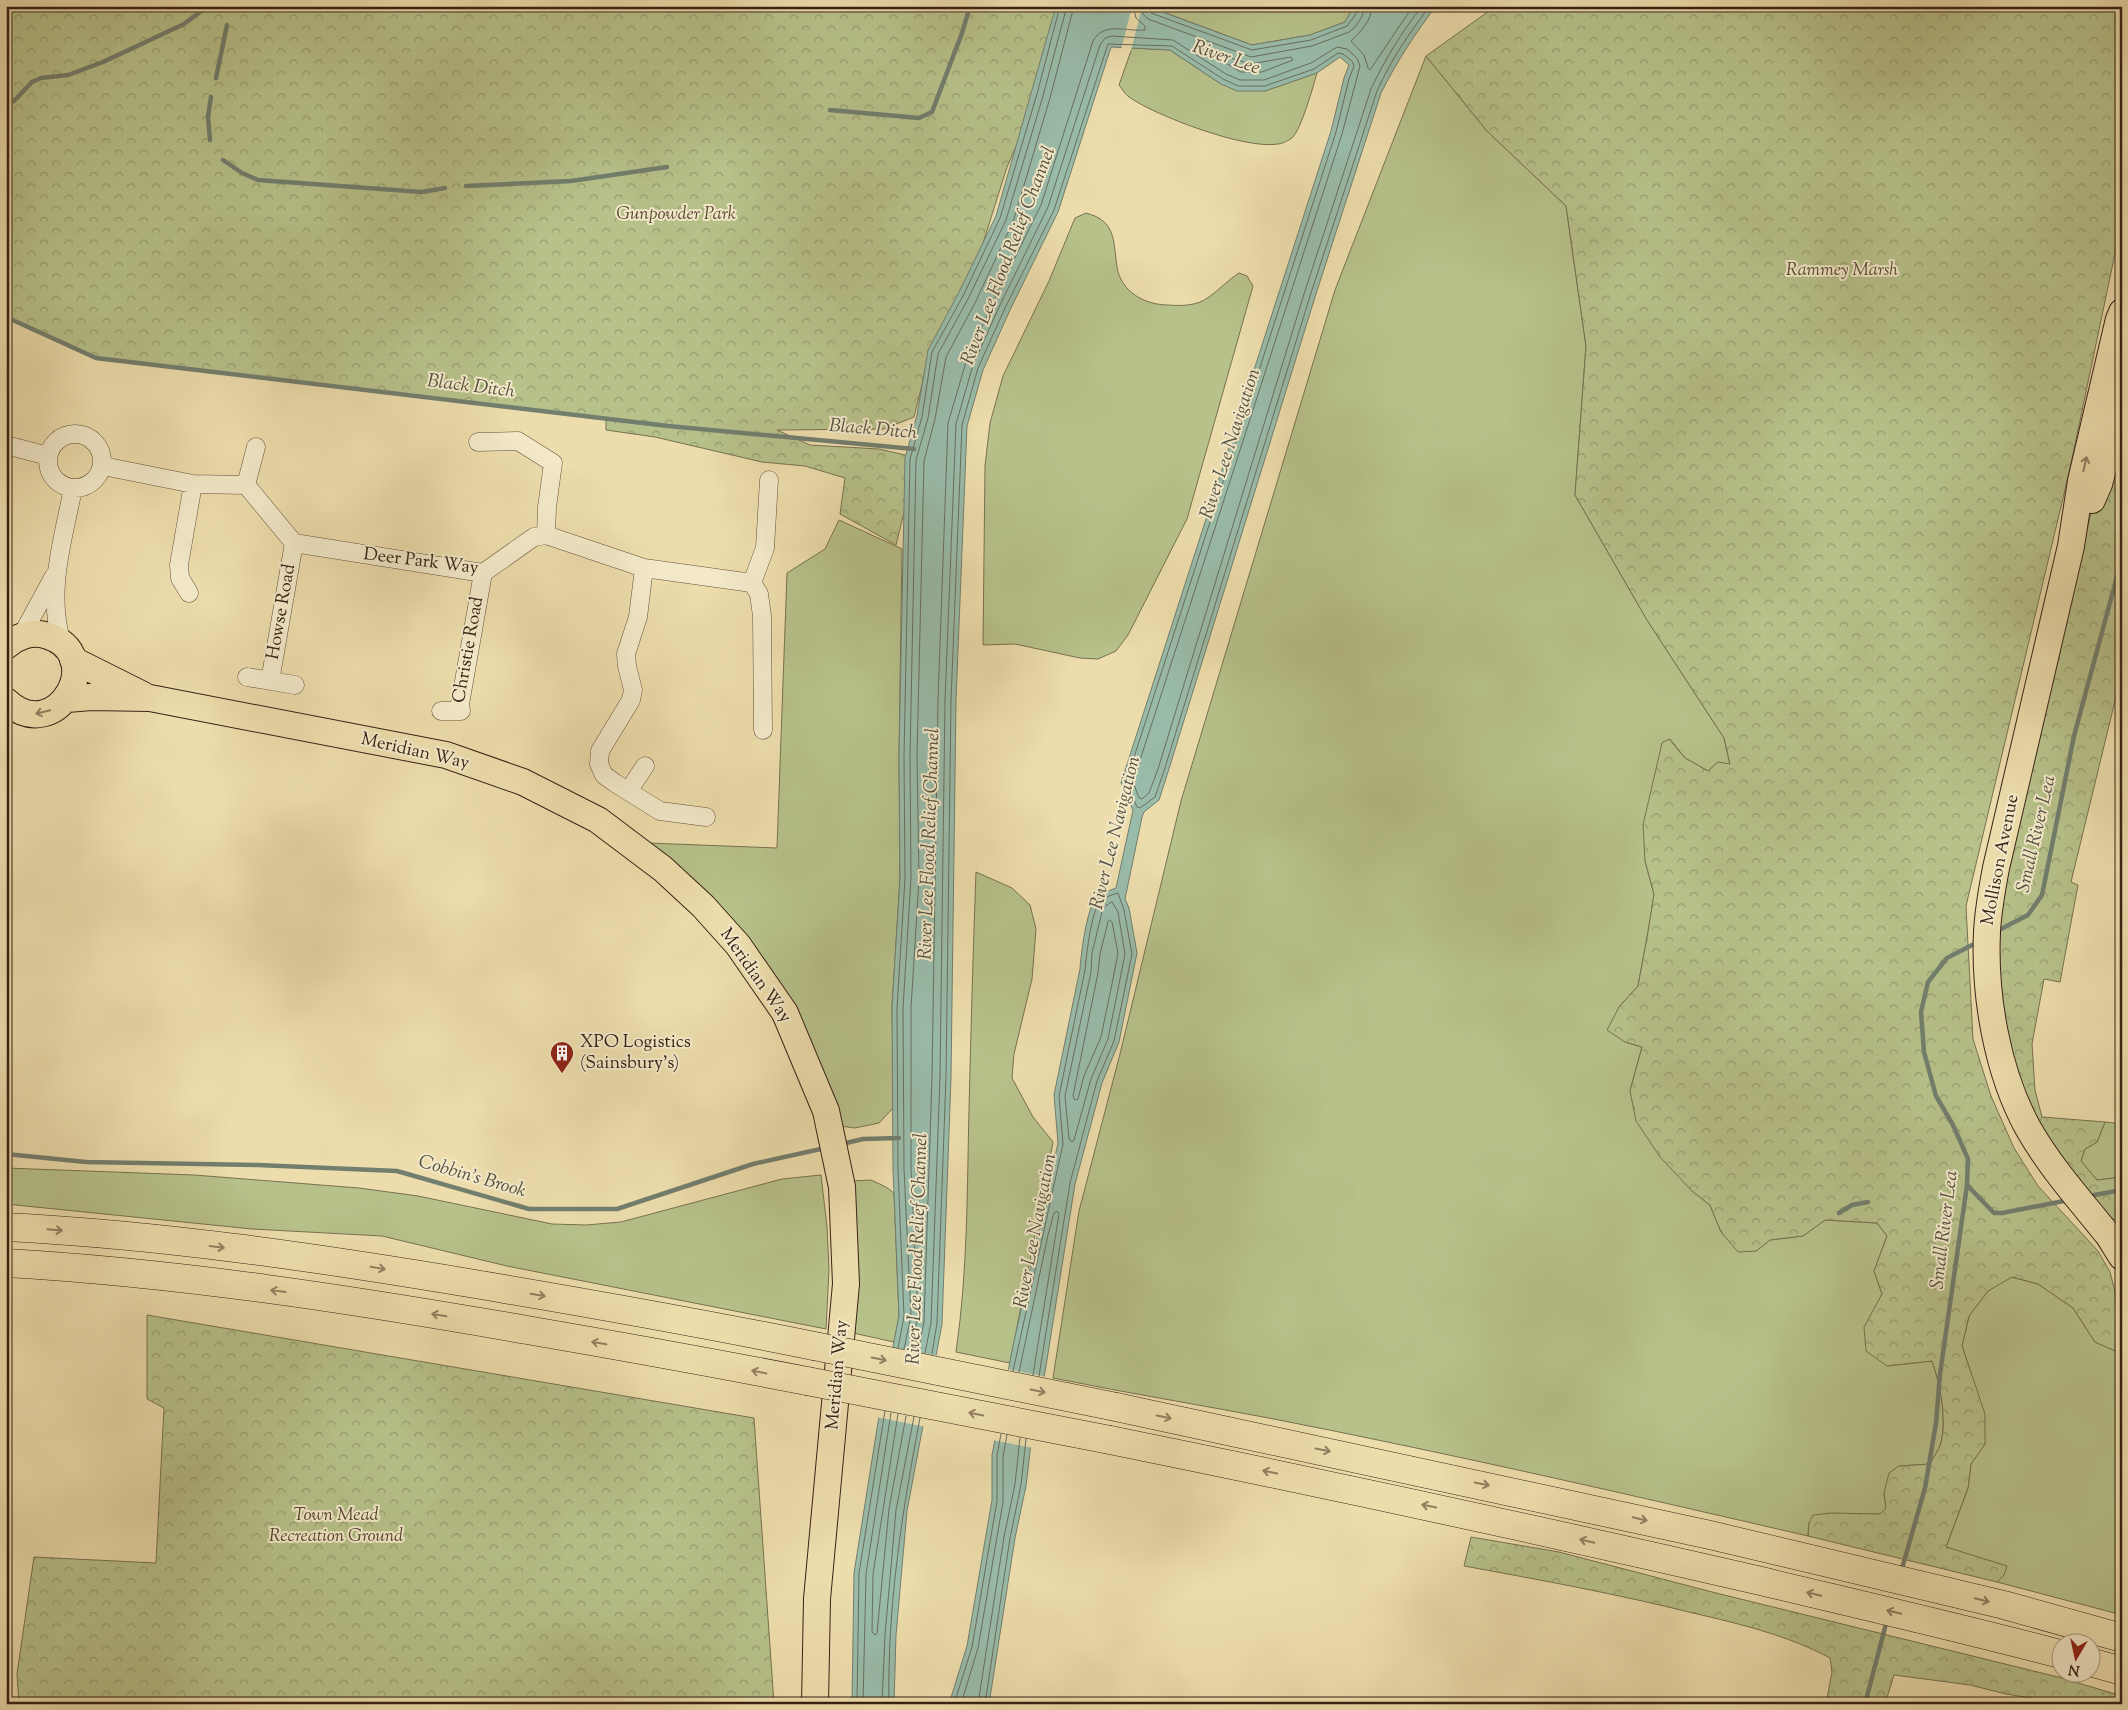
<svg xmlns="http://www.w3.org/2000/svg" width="2128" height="1710" font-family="'Sorts Mill Goudy',serif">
  <defs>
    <pattern id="forest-crowns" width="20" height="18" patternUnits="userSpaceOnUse" patternTransform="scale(1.25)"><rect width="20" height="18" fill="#b7c18a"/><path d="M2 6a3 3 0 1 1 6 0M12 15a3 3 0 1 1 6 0" fill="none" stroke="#969c70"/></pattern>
  </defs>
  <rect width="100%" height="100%" fill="#edddac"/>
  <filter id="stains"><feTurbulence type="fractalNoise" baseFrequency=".004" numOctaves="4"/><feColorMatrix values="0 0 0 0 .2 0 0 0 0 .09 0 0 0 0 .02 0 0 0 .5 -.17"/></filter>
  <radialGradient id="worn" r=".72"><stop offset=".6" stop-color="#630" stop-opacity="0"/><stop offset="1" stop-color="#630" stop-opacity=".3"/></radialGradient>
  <path fill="#b7c18a" stroke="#777150" d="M 1147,6 L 1354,6 L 1345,22 L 1310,35 L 1252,45 Z
    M 1132,48 L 1170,50 L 1221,84 L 1265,91 L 1317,73 C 1313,87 1301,130 1292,138 C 1289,140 1282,144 1278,144 C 1246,150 1156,116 1129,97 C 1125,94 1122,89 1119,85 Z
    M 1426,56 L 1487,131 L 1566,206 L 1586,346 L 1575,495 L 1647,620 L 1724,738 L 1730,765 L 1718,762 L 1708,771 L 1685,758 L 1670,739 L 1662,743 L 1645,861 L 1654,894 L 1648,932 L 1638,986 L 1619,1007 L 1625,1042 L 1642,1047 L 1630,1091 L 1692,1191 L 1710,1205 L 1721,1232 L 1756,1251 L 1770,1240 L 1803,1236 L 1825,1220 L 1877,1223 L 1887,1236 L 1874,1271 L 1882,1294 L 1865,1327 L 1887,1366 L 1932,1361 C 1940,1384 1947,1418 1941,1443 C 1939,1450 1933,1457 1930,1464 L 1899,1466 L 1884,1493 L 1886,1508 L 1880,1514 L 1865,1514 L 1809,1523 L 1808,1536 C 1631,1495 1453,1454 1274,1419 C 1201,1405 1127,1393 1053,1378 L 1079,1211 L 1120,1054 L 1181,801 L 1335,290 Z
    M 1086,213 C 1117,221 1113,242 1117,267 C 1121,292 1145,305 1168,305 C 1182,306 1197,306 1209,297 C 1219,290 1228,280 1239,273 L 1247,276 L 1253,286 L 1187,519 L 1128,635 L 1116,651 L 1098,659 L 1080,658 L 1015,644 L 983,645 L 985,466 L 990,423 L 1003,376 L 1049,281 L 1075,218 Z
    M 839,520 L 902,549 L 899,756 L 900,878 L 892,1007 L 894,1107 L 879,1123 L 855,1128 L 840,1126 L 809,1041 L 648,843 L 777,848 L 787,573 L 825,549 Z
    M 976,872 L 1012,888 L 1030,905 L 1036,929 L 1032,979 L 1014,1054 L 1012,1078 L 1033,1117 L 1053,1142 L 1010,1363 L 956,1352 C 968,1269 967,1191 969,1109 C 971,1030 973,951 976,872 Z
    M 2105,1122 L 2122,1124 L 2122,1177 L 2097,1180 L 2081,1161 L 2085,1149 L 2097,1142 Z
    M 6,1168 L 194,1175 L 359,1188 L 418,1196 L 552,1224 L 586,1225 L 621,1222 L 782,1179 L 821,1175 L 827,1227 L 829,1269 L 826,1329 L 507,1266 L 382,1236 L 252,1229 L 6,1204 Z
    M 871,1180 L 886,1187 L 894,1193 L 899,1316 L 894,1342 L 853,1333 L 850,1181 Z
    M 2011,1277 L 2038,1284 L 2073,1308 L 2095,1342 L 2122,1354 L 2122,1615 L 1997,1582 L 2004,1575 L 1946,1547 L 1968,1488 L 1971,1464 L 1985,1444 L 1971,1373 L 1962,1346 L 1969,1316 L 1988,1291 Z"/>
  <path fill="url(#forest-crowns)" stroke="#777150" d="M 6,6 L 1054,6 L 1062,17 L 1023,130 L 1007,167 L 977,262 L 930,353 L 914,417 L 884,429 L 777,430 L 810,445 L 879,449 L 914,457 L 910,488 L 896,545 L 840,514 L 845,478 L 805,466 L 762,462 L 655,437 L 606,430 L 606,418 L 96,358 L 6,317 Z
    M 1496,6 L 2122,6 L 2122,220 L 2069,473 L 1966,906 L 1973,1039 L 1991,1096 L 2014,1148 L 2038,1186 L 2098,1251 L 2110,1272 L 2122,1319 L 2122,1354 L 2095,1342 L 2073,1308 L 2038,1284 L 2012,1277 L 1988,1291 L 1969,1316 L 1962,1346 L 1985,1414 L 1985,1444 L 1971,1464 L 1968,1488 L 1946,1547 L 2007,1566 L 2004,1575 L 1997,1582 L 1808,1536 L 1809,1523 L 1813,1515 L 1831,1513 L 1880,1514 L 1886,1508 L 1884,1493 L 1889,1473 L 1899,1466 L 1930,1464 C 1933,1457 1939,1450 1941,1443 C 1947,1418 1940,1384 1932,1361 L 1887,1366 L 1866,1351 L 1864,1327 L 1882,1294 L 1874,1271 L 1887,1236 L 1877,1223 L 1825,1220 L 1803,1236 L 1770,1240 L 1756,1251 L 1738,1252 L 1721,1232 L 1710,1205 L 1692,1191 L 1660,1157 L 1636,1121 L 1630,1091 L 1642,1047 L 1625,1042 L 1607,1030 L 1619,1007 L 1638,986 L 1648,932 L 1654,894 L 1645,861 L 1643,825 L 1662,743 L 1669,739 L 1685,758 L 1708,771 L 1718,762 L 1730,764 L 1724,738 L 1647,620 L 1575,495 L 1586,346 L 1566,206 L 1487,131 L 1426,56 Z
    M 2122,415 L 2122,672 L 2071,882 L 2078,885 L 2060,982 L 2044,979 L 2032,1044 L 2035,1090 L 2042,1117 L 2105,1122 L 2097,1142 L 2085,1149 L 2081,1161 L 2097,1180 L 2122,1177 L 2122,1223 L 2099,1212 L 2027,1108 L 1997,997 L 1999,901 L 2091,513 Z
    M 147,1315 L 754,1418 L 774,1704 L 19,1704 L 17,1674 L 34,1557 L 156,1563 L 164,1408 L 147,1399 Z
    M 1471,1537 L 1559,1552 L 1716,1593 L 2058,1677 L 2122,1696 L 2122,1704 L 2068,1704 L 2006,1694 L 1970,1685 L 1894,1675 L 1885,1704 L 1826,1704 L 1832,1672 L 1830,1658 C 1787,1635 1740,1624 1693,1613 C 1617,1594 1541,1580 1464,1566 Z"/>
  <path fill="#99bcaa" stroke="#727e6e" d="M 1056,6 L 1146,6 L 1252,45 L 1310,35 L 1345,22 L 1354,6 L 1436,6 C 1415,34 1397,61 1381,93 L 1315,297 L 1168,772 L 1159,800 L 1144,812 L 1142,817 L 1125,899 L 1129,908 L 1137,953 L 1119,1042 L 1102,1083 L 1075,1184 L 1046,1366 L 1031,1443 L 1026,1486 L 1015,1538 L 989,1704 L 949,1704 L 967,1646 L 992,1500 L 992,1455 L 1013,1346 L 1058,1143 L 1054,1095 L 1080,969 C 1081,953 1086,917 1093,903 C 1097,895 1108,891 1116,888 L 1133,810 L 1121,783 L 1331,131 L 1344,78 L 1349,65 L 1340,57 L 1317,73 L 1265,91 L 1237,91 L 1221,84 L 1170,50 L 1111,47 L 1058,212 L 1010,310 L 983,370 L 967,426 L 956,700 L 951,1078 L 942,1324 L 907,1511 L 896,1635 L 894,1704 L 852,1704 L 854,1573 L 879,1416 L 899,1316 L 893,1169 L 892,1007 L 900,878 L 899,756 L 905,458 L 917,415 L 928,350 L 958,294 L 996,216 Z"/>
  <path fill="#edddac" d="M 1132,6 L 1142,6 L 1131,51 L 1121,50 Z
    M 891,1347 L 939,1356 L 926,1427 L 876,1417 Z
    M 1006,1369 L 1047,1377 L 1033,1448 L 992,1440 Z"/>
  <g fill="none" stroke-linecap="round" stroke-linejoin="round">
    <path stroke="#686e60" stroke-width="1" d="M 1141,6 L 1143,14 L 1148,19 L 1251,57 L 1312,46 L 1349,32 C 1357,27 1364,15 1365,6
      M 1147,6 L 1151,13 L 1252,50 L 1311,40 L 1347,26 L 1358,11 L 1358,6
      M 1372,6 C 1372,21 1360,32 1351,41 L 1364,55 L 1368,68 L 1370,70 L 1413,6
      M 1215,53 L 1250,64 L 1291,57 L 1293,60 L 1262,72 L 1241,72 L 1215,57 Z
      M 1112,902 L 1118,912 L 1125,954 L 1108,1039 L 1091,1079 L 1074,1140 L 1072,1142 L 1069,1139 L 1065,1096 L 1091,972 L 1092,953 L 1103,908 Z
      M 1110,920 L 1112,922 L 1118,953 L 1112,984 L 1101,1037 L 1084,1076 L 1078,1099 L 1075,1100 L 1073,1096 L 1098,973 L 1100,954 L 1108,922 Z
      M 898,1348 L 904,1316 L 898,1169 L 897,1008 L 905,878 L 904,756 L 910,459 L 922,417 L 932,352 L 963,296 L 1000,218 L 1037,94 L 1060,6
      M 904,1349 L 911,1316 L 904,1169 L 903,1008 L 911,878 L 910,756 L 916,460 L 928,418 L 938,354 L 968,299 L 1006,220 L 1043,96 L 1067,6
      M 911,1350 L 918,1316 L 911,1168 L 911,1008 L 919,879 L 917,756 L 924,461 L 935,419 L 946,357 L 975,303 L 1013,222 L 1050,98 L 1074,6
      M 918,1352 L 924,1322 L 932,1077 L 938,700 L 948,423 L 966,362 L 993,302 L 1041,205 L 1093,41 C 1104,21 1127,32 1145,30 L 1145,26 L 1136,18 L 1133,6
      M 925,1353 L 931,1323 L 940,1077 L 945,700 L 956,424 L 973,365 L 1000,305 L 1048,207 L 1100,45 L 1105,38 L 1112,36 L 1173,40 L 1226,74 L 1240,80 L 1264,80 L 1311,63 L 1337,47 L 1347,49 L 1357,58 L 1360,66 L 1342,134 L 1133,782 L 1139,798 L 1142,799 L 1149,793 L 1158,769 L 1304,294 L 1371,89 C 1385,59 1402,32 1422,6
      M 932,1354 L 937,1323 L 946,1077 L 951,700 L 962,425 L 978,368 L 1005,308 L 1054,210 L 1108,44 L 1172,46 L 1223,79 L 1238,86 L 1265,86 L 1314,69 L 1338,53 L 1343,54 L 1352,61 L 1354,66 L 1349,79 L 1336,132 L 1126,782 L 1137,807 L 1140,808 L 1155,797 L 1164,771 L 1310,296 L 1377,91 C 1391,60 1409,33 1430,6
      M 1013,1371 L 1063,1144 L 1059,1096 L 1085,970 C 1086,957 1091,916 1098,905 C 1102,898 1111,895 1118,893 L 1124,910 L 1132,954 L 1114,1041 L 1097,1081 L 1070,1183 L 1039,1376
      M 1019,1372 L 1048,1235 L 1054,1213 L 1057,1211 L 1059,1214 L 1033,1375
      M 898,1414 L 873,1574 L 872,1632 L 875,1635 L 877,1633 L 889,1509 L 906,1416
      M 857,1704 L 859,1573 L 885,1411
      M 863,1704 L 866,1574 L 891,1413
      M 882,1704 L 885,1635 L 896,1510 L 914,1417
      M 889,1704 C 887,1608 902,1512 920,1418
      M 954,1704 L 972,1647 L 997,1501 L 997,1455 L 1001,1434
      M 961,1704 L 978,1648 L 1003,1502 L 1003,1456 L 1007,1435
      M 978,1704 L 1004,1537 L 1015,1484 L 1020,1438
      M 985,1704 L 1010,1538 L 1021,1485 L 1026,1439"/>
    <path stroke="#727e6e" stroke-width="4.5" d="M 216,78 L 227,25
      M 6,104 L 14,101 L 32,82 L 41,78 L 68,75 L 103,62 L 184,24 L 208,6
      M 830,110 L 919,118 L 932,112 L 962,33 L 970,6
      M 210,140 L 208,117 L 211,97
      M 223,160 L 242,173 L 258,180 L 422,192 L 445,188
      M 466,186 L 571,181 L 667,167
      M 6,317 L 96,358 L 668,426 L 914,449
      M 1995,932 L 2028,915 L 2042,895 L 2074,736 L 2122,558
      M 842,1144 L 863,1139 L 899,1138
      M 6,1154 L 86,1162 L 258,1165 L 397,1171 L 529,1209 L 617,1209 L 753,1164 L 825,1148
      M 1967,1185 L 1994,1213 L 2002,1213 L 2069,1200
      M 2089,1196 L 2122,1190
      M 1839,1213 L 1852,1205 L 1868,1202
      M 1901,1572 L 1925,1488 L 1936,1423 L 1940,1374 L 1967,1185 L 1968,1159 L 1953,1125 L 1936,1096 L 1924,1052 L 1921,1012 L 1928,982 L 1947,958 L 1978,942
      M 1865,1704 L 1887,1620"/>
    <g stroke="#64503b" stroke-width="19">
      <path id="minor" d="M48 461a27 27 0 1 1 54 0a27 27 0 1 1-54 0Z
        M 478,442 L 518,441 L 553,463 L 547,507 L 546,535
        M 6,445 L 48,456
        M 103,466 L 193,484 L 246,485 L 294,543 L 483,573 L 534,537 L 546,535 L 644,568 L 752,583 L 759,594 L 762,616 L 763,730
        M 246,485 L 256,447
        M 644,568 L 638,617 L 626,654 L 627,666 L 633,690 L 631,700 L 600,751 L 599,764 L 604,775 L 615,783 L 660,811 L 706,817
        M 752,583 L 765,548 L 769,480
        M 189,593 L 180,578 L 179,565 L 193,484
        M 22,635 L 54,576
        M 62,643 C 46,593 63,539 73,489
        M 247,677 L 295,685
        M 270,681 L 294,543
        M 441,711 L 461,711 L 460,704 L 483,573
        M 629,790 L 645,766"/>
    </g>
    <g stroke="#372115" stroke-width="28">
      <path id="primary" d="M 2122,312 L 2119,319 L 2081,481 L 2071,546 L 1996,868 C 1992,889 1988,911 1987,932 C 1984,995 1997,1072 2028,1128 C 2050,1167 2080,1200 2108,1235 C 2113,1242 2117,1250 2122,1257
        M 2092,500 L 2099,484 L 2122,399
        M 6,646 C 16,637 31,631 45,635 C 110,653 57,749 6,701
        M 73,660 L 143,695
        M 67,699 L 91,697 L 150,698 L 446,755 L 523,782 L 598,820 L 663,869 L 703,906 L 738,945 L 785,1013 L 826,1111 L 842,1187 L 846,1284 L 817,1599 L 815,1704"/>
    </g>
    <g stroke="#372115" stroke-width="29">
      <path id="motorway" d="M 6,1227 C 163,1235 320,1258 475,1284 C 588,1303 701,1323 814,1346
        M 6,1263 C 181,1273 355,1300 527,1330 C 620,1346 714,1363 807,1381
        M 1116,1407 L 1710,1535 L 2004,1605 L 2122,1638
        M 1110,1440 C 1327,1484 1544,1531 1761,1581 C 1861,1605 1961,1628 2060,1654
        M 2090,1662 L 2122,1671"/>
    </g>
    <use href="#minor" stroke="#f3e9c9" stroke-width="18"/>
    <use href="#primary" stroke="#edddac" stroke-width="26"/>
    <use href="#motorway" stroke="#edddac" stroke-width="28"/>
    <g stroke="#372115" stroke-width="29" stroke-linecap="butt">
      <path id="motorway-bridge" d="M 814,1346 L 1116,1407
        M 807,1381 L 1110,1440"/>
    </g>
    <use href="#motorway-bridge" stroke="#edddac" stroke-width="28"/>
  </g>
  <defs><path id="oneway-shaft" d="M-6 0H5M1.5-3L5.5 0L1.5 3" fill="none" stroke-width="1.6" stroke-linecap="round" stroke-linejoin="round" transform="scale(1.25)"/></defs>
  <g stroke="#927f60">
    <use href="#oneway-shaft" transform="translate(2085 464) rotate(-77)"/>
    <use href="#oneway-shaft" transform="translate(43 712) rotate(167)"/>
    <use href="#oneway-shaft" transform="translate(55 1230) rotate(5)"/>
    <use href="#oneway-shaft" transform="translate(217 1247) rotate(7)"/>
    <use href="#oneway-shaft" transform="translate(378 1268) rotate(9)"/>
    <use href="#oneway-shaft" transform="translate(278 1291) rotate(-172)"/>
    <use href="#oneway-shaft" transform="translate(538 1295) rotate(10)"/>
    <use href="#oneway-shaft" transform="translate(439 1315) rotate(-170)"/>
    <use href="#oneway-shaft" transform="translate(599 1343) rotate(-170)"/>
    <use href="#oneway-shaft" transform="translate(879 1359) rotate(11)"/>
    <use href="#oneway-shaft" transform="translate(759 1372) rotate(-169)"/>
    <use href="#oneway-shaft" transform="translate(1038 1391) rotate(11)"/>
    <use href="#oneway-shaft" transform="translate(976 1414) rotate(-169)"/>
    <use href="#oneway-shaft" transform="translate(1164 1417) rotate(12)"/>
    <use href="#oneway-shaft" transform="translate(1323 1450) rotate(12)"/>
    <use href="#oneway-shaft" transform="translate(1270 1472) rotate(-168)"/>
    <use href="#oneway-shaft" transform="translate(1482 1484) rotate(12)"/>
    <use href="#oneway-shaft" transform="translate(1429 1506) rotate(-168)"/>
    <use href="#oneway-shaft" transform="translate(1640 1519) rotate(13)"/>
    <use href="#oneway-shaft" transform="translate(1587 1541) rotate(-167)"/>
    <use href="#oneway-shaft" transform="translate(1814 1594) rotate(-167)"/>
    <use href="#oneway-shaft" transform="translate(1982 1600) rotate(14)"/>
    <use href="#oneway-shaft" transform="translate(1894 1612) rotate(-167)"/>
  </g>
  <defs>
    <g id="building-pin" transform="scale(1.25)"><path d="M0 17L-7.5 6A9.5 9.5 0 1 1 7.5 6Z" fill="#8f2418" stroke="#f3e9c9"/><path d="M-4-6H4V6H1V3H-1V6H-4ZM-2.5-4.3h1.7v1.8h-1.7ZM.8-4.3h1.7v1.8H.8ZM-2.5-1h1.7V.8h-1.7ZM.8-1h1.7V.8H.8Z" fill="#fff"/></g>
  </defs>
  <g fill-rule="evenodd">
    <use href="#building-pin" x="562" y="1053"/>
  </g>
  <g text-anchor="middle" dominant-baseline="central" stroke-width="4" stroke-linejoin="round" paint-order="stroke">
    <g font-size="18" font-style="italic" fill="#574932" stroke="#f3e9c9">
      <text x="676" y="215">Gunpowder Park</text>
      <text x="1842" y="271">Rammey Marsh</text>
      <text x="336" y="1516">Town Mead<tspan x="336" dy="21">Recreation Ground</tspan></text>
    </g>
    <g font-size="18" fill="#372115" stroke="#f3e9c9">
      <text transform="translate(421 562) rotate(7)">Deer Park Way</text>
      <text transform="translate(282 612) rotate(-80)">Howse Road</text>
      <text transform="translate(469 650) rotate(-80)">Christie Road</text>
      <text transform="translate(415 752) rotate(13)">Meridian Way</text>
      <text transform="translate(2001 860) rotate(-79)">Mollison Avenue</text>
      <text transform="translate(755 976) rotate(55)">Meridian Way</text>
      <text transform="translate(838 1375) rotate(-85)">Meridian Way</text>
    </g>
    <g font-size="18" fill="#372115" stroke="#f3e9c9" text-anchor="start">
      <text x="580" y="1043">XPO Logistics<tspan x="580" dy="21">(Sainsbury's)</tspan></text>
    </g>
    <g font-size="19" font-style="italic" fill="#545042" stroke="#f3e9c9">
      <text transform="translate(1226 58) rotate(19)">River Lee</text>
      <text transform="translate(1009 256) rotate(-69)">River Lee Flood Relief Channel</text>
      <text transform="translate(471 387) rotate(7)">Black Ditch</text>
      <text transform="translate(873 430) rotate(5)">Black Ditch</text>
      <text transform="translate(1231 444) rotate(-72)">River Lee Navigation</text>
      <text transform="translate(1116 833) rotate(-76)">River Lee Navigation</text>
      <text transform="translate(2037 834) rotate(-77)">Small River Lea</text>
      <text transform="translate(930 844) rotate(-88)">River Lee Flood Relief Channel</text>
      <text transform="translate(472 1177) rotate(16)">Cobbin's Brook</text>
      <text transform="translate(1945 1230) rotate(-83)">Small River Lea</text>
      <text transform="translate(1036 1231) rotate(-79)">River Lee Navigation</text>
      <text transform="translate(918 1249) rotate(-88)">River Lee Flood Relief Channel</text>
    </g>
  </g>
  <rect width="2128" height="1710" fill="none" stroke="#edddac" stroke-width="25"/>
  <rect x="8" y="8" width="2113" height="1695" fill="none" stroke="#372115" stroke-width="2.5"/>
  <rect x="12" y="12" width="2103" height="1685" fill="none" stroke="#372115"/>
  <g transform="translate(2076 1658) rotate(189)"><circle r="24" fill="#f3e9c9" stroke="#a89981"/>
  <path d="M0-4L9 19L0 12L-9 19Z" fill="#8f2418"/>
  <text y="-8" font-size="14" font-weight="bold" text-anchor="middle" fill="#372115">N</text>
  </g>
  <rect width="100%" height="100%" filter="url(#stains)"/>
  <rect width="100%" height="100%" fill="url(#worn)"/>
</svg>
